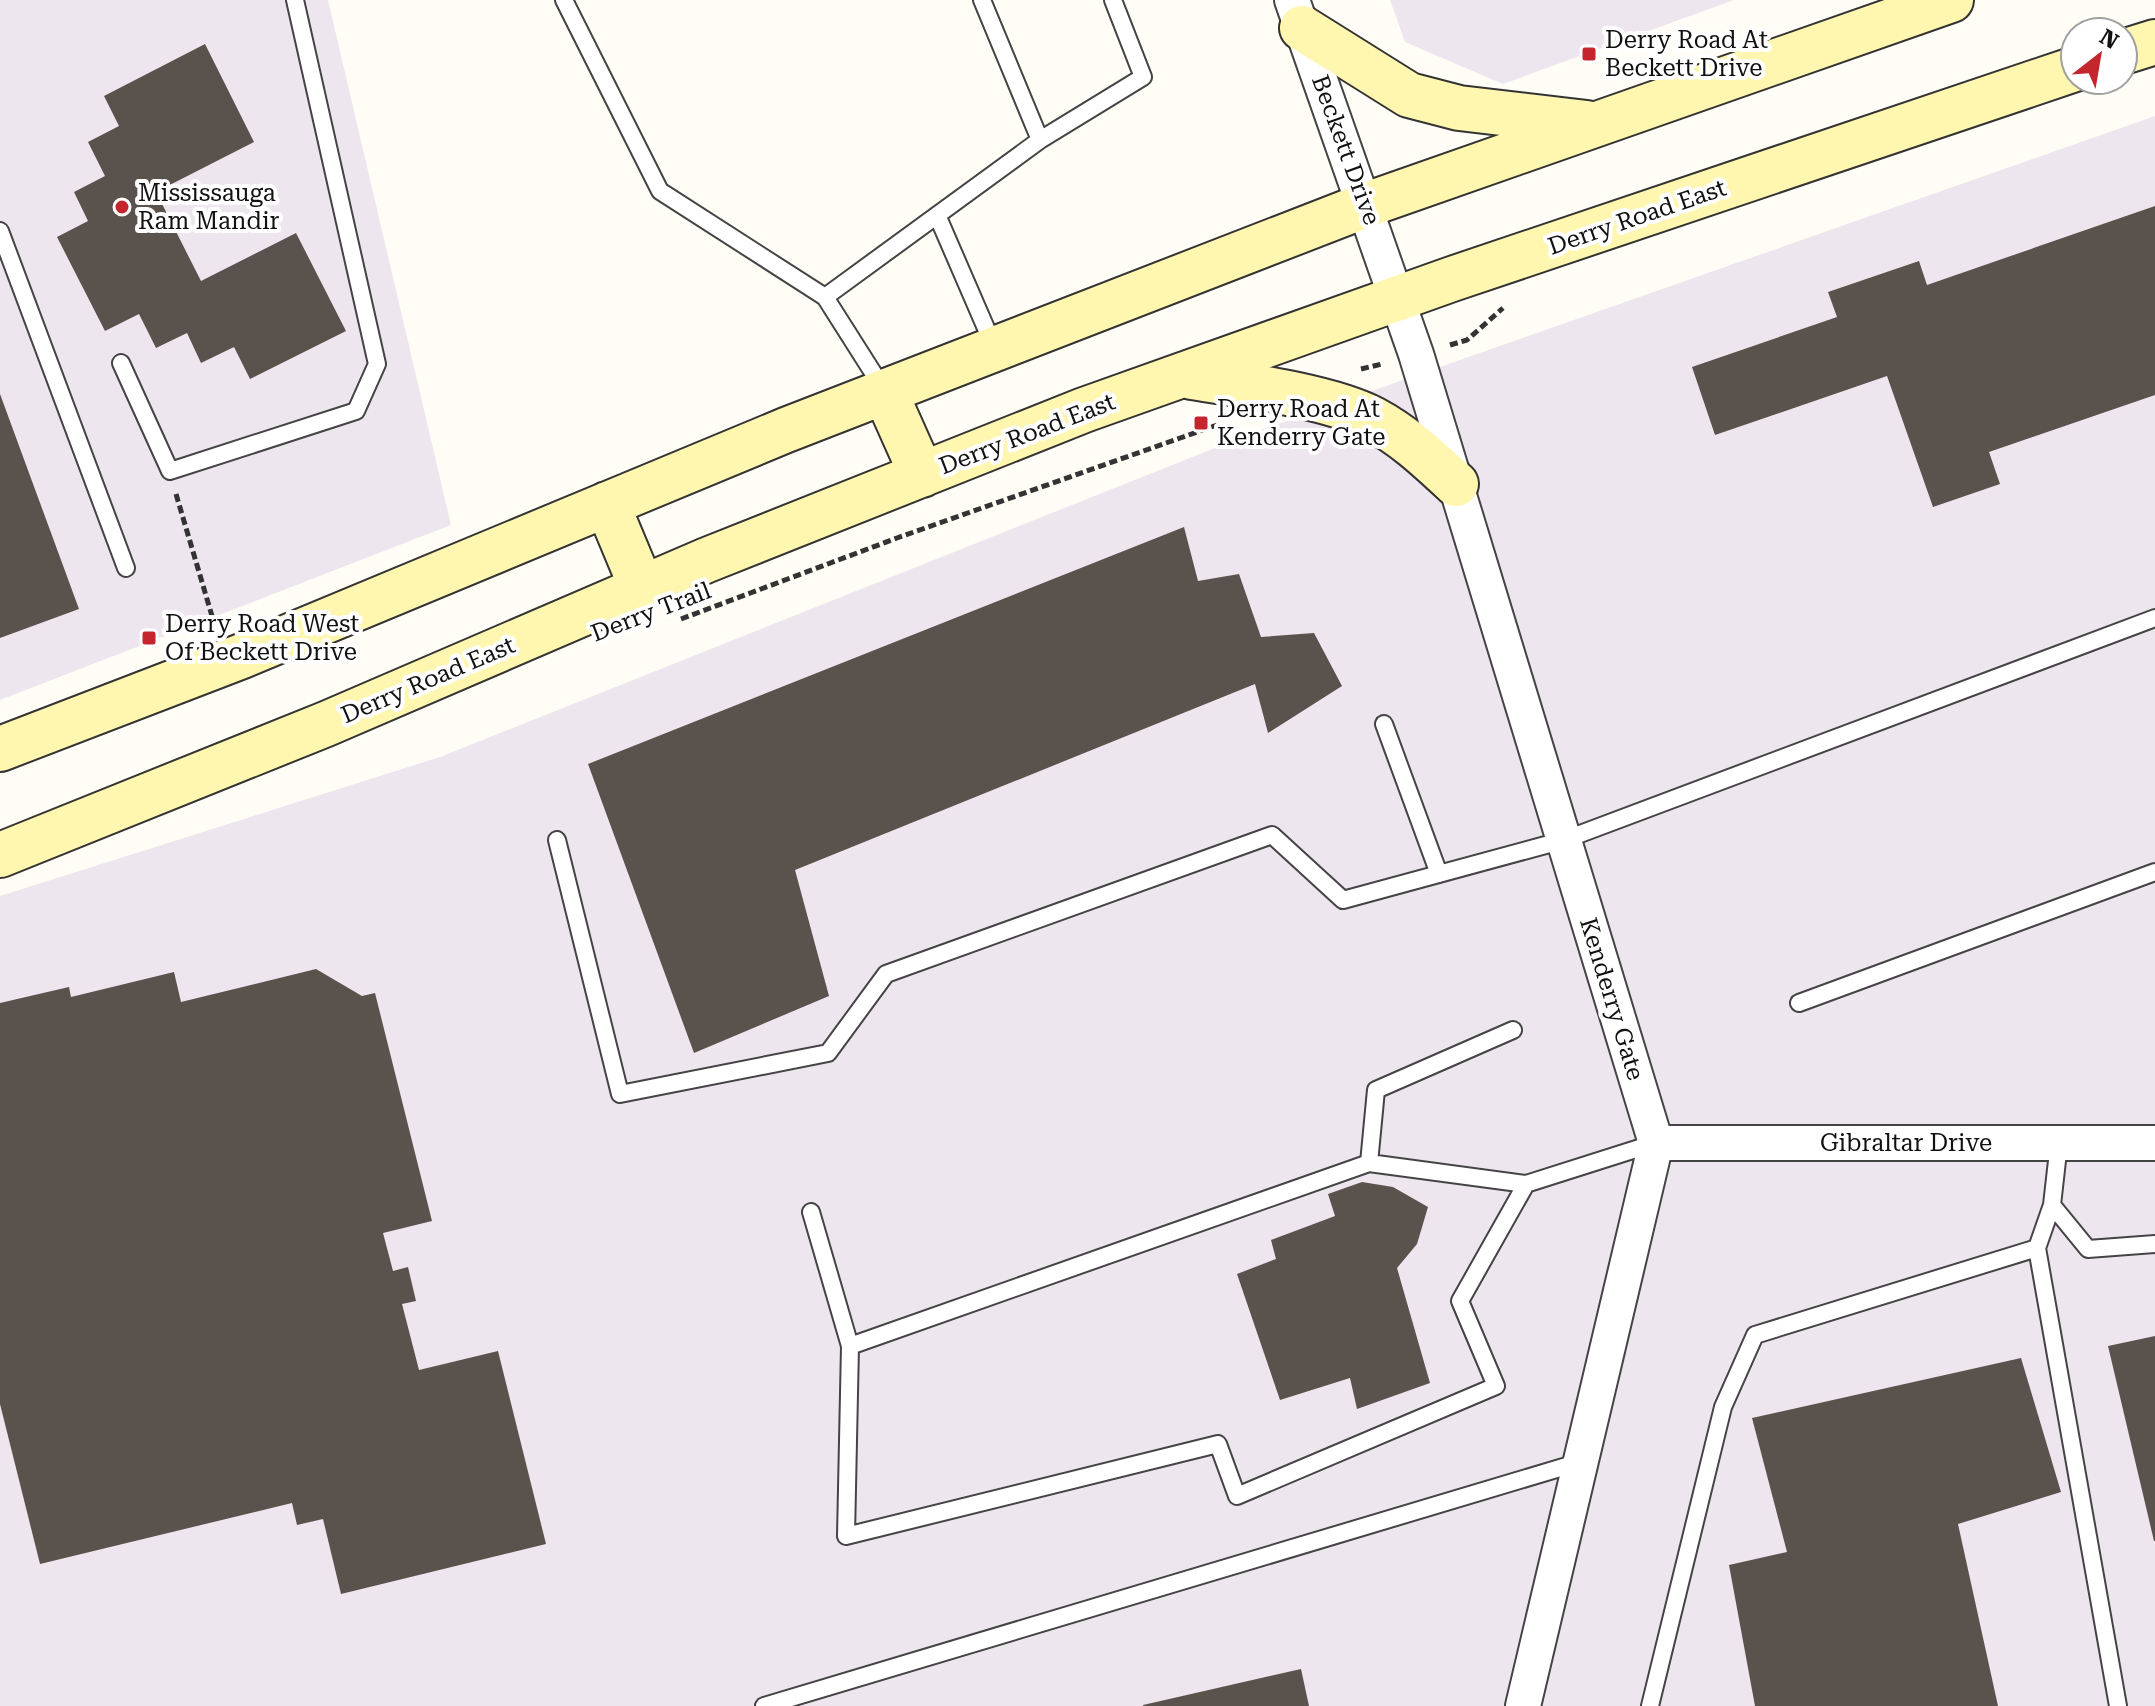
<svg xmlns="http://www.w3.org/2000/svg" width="2155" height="1706" font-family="'Roboto Serif',serif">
  <rect width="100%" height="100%" fill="#fffdf5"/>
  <path fill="#eee6ef" d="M 0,0 L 328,0 L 451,525 L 0,700 Z
    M 1390,0 L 1734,0 L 1503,84 L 1405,42 Z
    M 2155,116 L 2155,1706 L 0,1706 L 0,896 L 440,757 L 1255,432 Z"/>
  <path fill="#5a524d" d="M 205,44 L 254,142 L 156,192 L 201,281 L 296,233 L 346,331 L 250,379 L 234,347 L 201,363 L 187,333 L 156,348 L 139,314 L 105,331 L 57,237 L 88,221 L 74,192 L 105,176 L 88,142 L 119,126 L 104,96 Z
    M 2155,206 L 2155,395 L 1989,452 L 2000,484 L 1933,507 L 1887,376 L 1715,435 L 1692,367 L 1837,317 L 1828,292 L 1919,261 L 1927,285 Z
    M 0,394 L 79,609 L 0,638 Z
    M 1184,527 L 1198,581 L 1239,574 L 1261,637 L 1314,633 L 1342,686 L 1268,733 L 1255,684 L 795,870 L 829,996 L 694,1053 L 588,764 Z
    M 316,969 L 362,996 L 375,993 L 432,1221 L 383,1233 L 393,1271 L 408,1267 L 416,1301 L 402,1304 L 419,1370 L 498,1351 L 546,1544 L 341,1594 L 323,1519 L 297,1525 L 292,1503 L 40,1564 L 0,1404 L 0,1003 L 69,987 L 71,997 L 174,972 L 181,1002 Z
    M 1362,1182 L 1393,1187 L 1428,1207 L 1417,1244 L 1397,1268 L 1430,1383 L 1357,1409 L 1350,1378 L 1280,1400 L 1237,1274 L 1276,1259 L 1271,1240 L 1335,1216 L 1328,1194 Z
    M 2155,1336 L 2155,1541 L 2154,1541 L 2108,1346 Z
    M 2021,1358 L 2061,1492 L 1958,1524 L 1998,1706 L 1755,1706 L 1729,1565 L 1787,1552 L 1752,1418 Z
    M 1301,1669 L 1309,1706 L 1143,1706 L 1143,1705 Z"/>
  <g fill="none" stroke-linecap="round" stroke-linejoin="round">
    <g stroke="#444" stroke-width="20">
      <path id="service" d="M 564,0 L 660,191 L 825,297 L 884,390
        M 982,0 L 1040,140
        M 937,215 L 995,349
        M 0,231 L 126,568
        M 825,297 L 1040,140 L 1143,77 L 1113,0
        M 121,363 L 170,471 L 356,411 L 377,364 L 295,0
        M 1384,724 L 1439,874
        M 557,840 L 620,1094 L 828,1053 L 886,974 L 1272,835 L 1343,900 L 1564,840 L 2155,618
        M 1799,1003 L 2155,872
        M 2059,1143 L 2052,1205 L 2037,1248 L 2118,1706
        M 1369,1163 L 1376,1090 L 1513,1030
        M 1526,1184 L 1460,1301 L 1496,1386 L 1237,1496 L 1218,1444 L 846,1536 L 850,1346 L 1369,1163 L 1526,1184 L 1655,1143
        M 2052,1205 L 2088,1249 L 2155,1244
        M 811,1212 L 850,1346
        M 764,1706 L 1580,1462
        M 1650,1706 L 1723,1407 L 1755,1335 L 2037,1248"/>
    </g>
    <g stroke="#444" stroke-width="38">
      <path id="minor" d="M 1292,0 L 1416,354 L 1656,1143 L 1523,1706
        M 1656,1143 L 2155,1143"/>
    </g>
    <g stroke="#333" stroke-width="48">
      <path id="secondary" d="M 1302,28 L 1409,95 L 1459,108 L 1587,123
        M 2123,52 L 2155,42
        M 1192,377 C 1242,385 1329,396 1373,419 C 1405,436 1430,460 1456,484
        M 885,392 L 922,475
        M 607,504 L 642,588
        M 0,749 L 242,656 L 786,430 L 1366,205 L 1951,0
        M 0,855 L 326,724 L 707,560 L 1084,410 L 1452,279 L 2075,69"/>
    </g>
    <path stroke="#333" stroke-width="5" stroke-dasharray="8 4" stroke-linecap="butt" d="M 1450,345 L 1467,340 L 1503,308
      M 1361,369 L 1382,364
      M 176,494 L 212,616
      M 681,619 L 897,538 L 1217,425"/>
    <use href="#service" stroke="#fff" stroke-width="16"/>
    <use href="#minor" stroke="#fff" stroke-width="34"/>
    <use href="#secondary" stroke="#fff6b0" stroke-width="44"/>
  </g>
  <g fill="#c4262e" stroke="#fff" stroke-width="3">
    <rect x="1581" y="46" width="16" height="16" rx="4"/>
    <circle cx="122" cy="207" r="8"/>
    <rect x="1193" y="415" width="16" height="16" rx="4"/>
    <rect x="141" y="630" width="16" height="16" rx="4"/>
  </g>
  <g text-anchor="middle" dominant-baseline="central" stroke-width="8" stroke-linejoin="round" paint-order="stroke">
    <g font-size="24" fill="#111" stroke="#fff" text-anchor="start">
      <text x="1605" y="40">Derry Road At<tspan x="1605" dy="28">Beckett Drive</tspan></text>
      <text x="138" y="193">Mississauga<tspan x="138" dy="28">Ram Mandir</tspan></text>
      <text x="1217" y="409">Derry Road At<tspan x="1217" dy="28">Kenderry Gate</tspan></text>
      <text x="165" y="624">Derry Road West<tspan x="165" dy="28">Of Beckett Drive</tspan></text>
    </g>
    <g font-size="24" fill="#111" stroke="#fff">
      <text transform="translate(1346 150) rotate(70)">Beckett Drive</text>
      <text transform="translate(1637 217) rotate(-19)">Derry Road East</text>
      <text transform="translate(1027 434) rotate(-21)">Derry Road East</text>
      <text transform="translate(651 612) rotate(-21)">Derry Trail</text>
      <text transform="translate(428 680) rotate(-23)">Derry Road East</text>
      <text transform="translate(1612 999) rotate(73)">Kenderry Gate</text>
      <text x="1906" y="1143">Gibraltar Drive</text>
    </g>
  </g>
  <g transform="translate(2099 56) rotate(31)"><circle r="38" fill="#ffffff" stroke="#a0a0a0" stroke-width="2"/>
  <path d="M0-6L14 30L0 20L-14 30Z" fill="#c4262e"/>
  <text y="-12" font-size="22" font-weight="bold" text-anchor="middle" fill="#111111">N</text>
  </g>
</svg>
